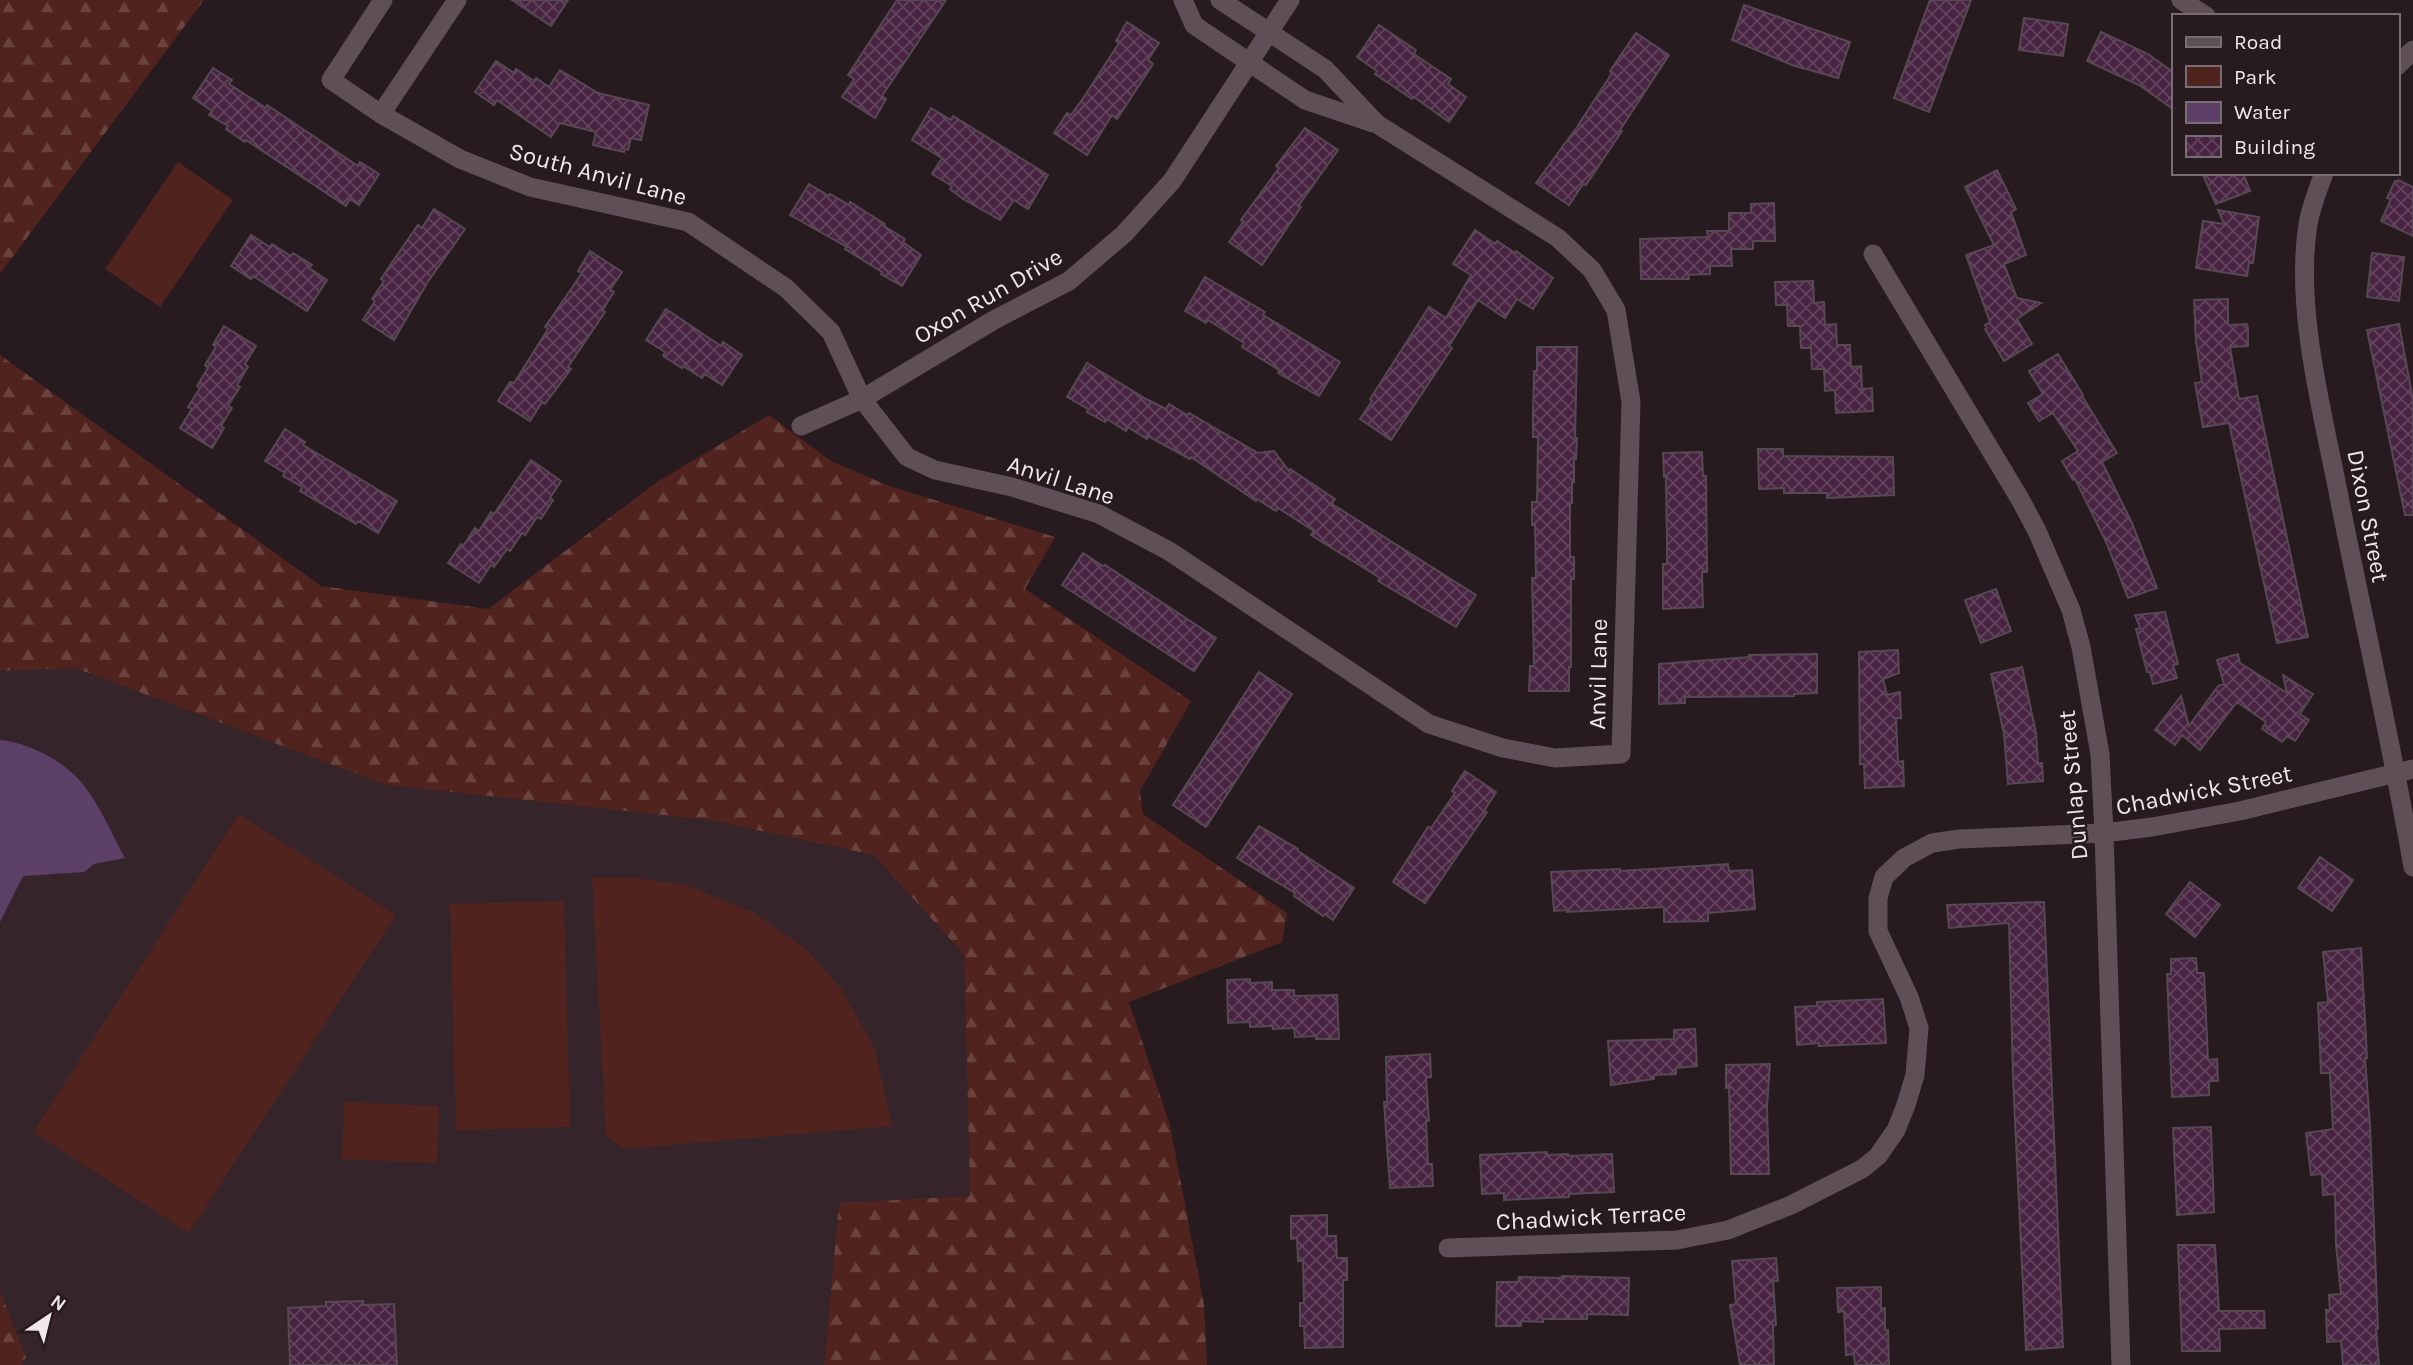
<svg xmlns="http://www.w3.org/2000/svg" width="2413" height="1365" font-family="Karla,sans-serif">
  <defs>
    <pattern id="forest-firs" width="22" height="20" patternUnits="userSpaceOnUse" patternTransform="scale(1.75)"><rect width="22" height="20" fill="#50231e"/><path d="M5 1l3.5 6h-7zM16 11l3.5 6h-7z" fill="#6a433f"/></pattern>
    <pattern id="building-cross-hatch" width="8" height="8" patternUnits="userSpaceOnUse" patternTransform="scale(1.75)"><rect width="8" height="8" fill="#482342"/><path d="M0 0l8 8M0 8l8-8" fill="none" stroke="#63435d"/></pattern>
  </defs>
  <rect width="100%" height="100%" fill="#271b20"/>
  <path fill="#36242b" d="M 0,668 L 75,668 L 386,785 L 709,820 L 874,855 L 964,955 L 970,1196 L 839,1204 L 824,1365 L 22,1365 L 26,1357 L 0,1291 Z"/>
  <path fill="url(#forest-firs)" d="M 0,0 L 204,0 L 0,274 Z
    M 0,355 L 321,586 L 488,609 L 657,482 L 769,415 L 831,461 L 889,486 L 1055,537 L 1025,589 L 1191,701 L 1140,791 L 1143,814 L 1287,913 L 1282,942 L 1129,1002 L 1170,1125 L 1204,1305 L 1207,1365 L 824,1365 L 839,1203 L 970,1196 L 964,955 L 874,855 L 709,820 L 386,785 L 75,668 L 0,671 Z
    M 0,1291 L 26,1357 L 22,1365 L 0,1365 Z"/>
  <path fill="#50231e" d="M 178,162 L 233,200 L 160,307 L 105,269 Z
    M 239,814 L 396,915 L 189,1233 L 33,1132 Z
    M 592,878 L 636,878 L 686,885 L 753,912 L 805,948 L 840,987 L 875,1049 L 892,1126 L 624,1149 L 606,1136 Z
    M 564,901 L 570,1127 L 456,1130 L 450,904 Z
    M 344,1102 L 439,1106 L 437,1163 L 342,1159 Z"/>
  <path fill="#5c4068" d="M 0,740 C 32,743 70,764 88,791 C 102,811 113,836 125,858 L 94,864 L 84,872 L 23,876 L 0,922 Z"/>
  <path fill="url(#building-cross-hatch)" stroke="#554952" stroke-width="2" d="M 512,0 L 568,0 L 551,26 Z
    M 897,0 L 946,0 L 882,96 L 886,99 L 875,118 L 842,97 L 854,79 L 848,75 Z
    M 1930,0 L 1971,0 L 1929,112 L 1894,98 Z
    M 1744,5 L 1850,42 L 1838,78 L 1792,65 L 1732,40 Z
    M 2024,18 L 2068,24 L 2063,56 L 2019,50 Z
    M 1127,22 L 1159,43 L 1148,60 L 1153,64 L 1117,119 L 1112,115 L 1087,155 L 1054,133 L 1067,113 L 1071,115 L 1084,97 L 1119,43 L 1116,41 Z
    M 1379,25 L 1416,50 L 1414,54 L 1451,79 L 1448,84 L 1466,97 L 1449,122 L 1414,97 L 1412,99 L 1375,74 L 1377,71 L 1357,57 Z
    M 2101,32 L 2148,54 L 2173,72 L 2173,109 L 2139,85 L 2087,61 Z
    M 1636,33 L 1669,55 L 1620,130 L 1622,131 L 1586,185 L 1583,184 L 1569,205 L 1536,183 L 1577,127 L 1612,73 L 1610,71 Z
    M 496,61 L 514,73 L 516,69 L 534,81 L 536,78 L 549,87 L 560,70 L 598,93 L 649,105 L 641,140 L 631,138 L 628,150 L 625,149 L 624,152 L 593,145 L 596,132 L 560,123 L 551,137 L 497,100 L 494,105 L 475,92 Z
    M 213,68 L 232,80 L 229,84 L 266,108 L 267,105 L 358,166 L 360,162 L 379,174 L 359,205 L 350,199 L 346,206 L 246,140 L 245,142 L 226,129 L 228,126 L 209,115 L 212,111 L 193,98 Z
    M 931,108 L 951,120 L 953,116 L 1048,175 L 1028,209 L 1014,200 L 1000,220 L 963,199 L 950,189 L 952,186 L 932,174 L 942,158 L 912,140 Z
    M 1305,128 L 1338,150 L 1299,205 L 1301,207 L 1262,265 L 1229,242 L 1243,222 L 1241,220 L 1279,168 L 1276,166 Z
    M 1997,170 L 2016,209 L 2011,212 L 2026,255 L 2004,264 L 2017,298 L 2041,303 L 2017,319 L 2032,344 L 2004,361 L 1985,329 L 1987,328 L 1985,325 L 1990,322 L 1966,255 L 1994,245 L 1965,187 Z
    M 2202,173 L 2243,173 L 2250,191 L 2216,204 Z
    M 2398,180 L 2413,187 L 2413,236 L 2381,221 L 2391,199 L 2387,198 L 2395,181 L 2397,182 Z
    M 809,184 L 829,196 L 830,194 L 849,205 L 850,202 L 885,224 L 884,226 L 905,239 L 903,242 L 921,255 L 902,286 L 881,274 L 882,272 L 845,249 L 847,247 L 790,215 Z
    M 1774,203 L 1775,241 L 1753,241 L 1753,249 L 1731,249 L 1732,266 L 1710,266 L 1710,274 L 1688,275 L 1689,279 L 1641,279 L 1640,239 L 1708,237 L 1707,231 L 1729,231 L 1729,213 L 1751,213 L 1751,204 Z
    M 434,209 L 465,229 L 427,283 L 394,340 L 363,320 L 375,301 L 372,299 L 384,281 L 381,279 L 393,261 L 418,225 L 422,228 Z
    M 2218,210 L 2259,217 L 2253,263 L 2249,263 L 2247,276 L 2196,268 L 2203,221 L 2224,224 Z
    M 1475,230 L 1495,244 L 1497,241 L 1515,253 L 1516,251 L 1553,278 L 1533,309 L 1517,299 L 1505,318 L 1478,300 L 1449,346 L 1452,348 L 1391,440 L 1360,419 L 1372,401 L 1370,399 L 1429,307 L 1446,318 L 1471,275 L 1453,264 Z
    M 251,235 L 270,247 L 272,244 L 291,256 L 293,253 L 312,265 L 309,268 L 327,280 L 307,311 L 253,276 L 251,279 L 231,266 Z
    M 590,251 L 622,272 L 610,290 L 614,292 L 602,311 L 605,312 L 568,367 L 571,369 L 545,404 L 542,402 L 530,421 L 498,401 L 510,382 L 514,383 L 548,329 L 545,327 L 582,273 L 578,271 Z
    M 2372,253 L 2404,257 L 2399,301 L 2367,297 Z
    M 1205,277 L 1265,312 L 1263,315 L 1340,362 L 1319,396 L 1278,373 L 1279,370 L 1242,347 L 1244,343 L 1208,320 L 1206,323 L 1185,311 Z
    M 1813,281 L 1814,303 L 1824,302 L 1825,325 L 1836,324 L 1837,345 L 1850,345 L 1851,367 L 1861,366 L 1862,389 L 1872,388 L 1873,411 L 1836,413 L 1835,390 L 1825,391 L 1824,369 L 1812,369 L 1811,348 L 1801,348 L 1800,326 L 1788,326 L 1787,305 L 1776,305 L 1775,282 Z
    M 2228,299 L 2228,325 L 2247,324 L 2248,328 L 2248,346 L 2230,347 L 2239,399 L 2257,396 L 2308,637 L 2277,643 L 2229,423 L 2203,427 L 2195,383 L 2202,382 L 2196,342 L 2194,300 Z
    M 666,309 L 721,346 L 723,342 L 742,355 L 722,385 L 705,374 L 702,378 L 683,366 L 682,368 L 663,356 L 665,352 L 646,340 Z
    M 2399,324 L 2413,400 L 2413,515 L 2405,515 L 2367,330 Z
    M 224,326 L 256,346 L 245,364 L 248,367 L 237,385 L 240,387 L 228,406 L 232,408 L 221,426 L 224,428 L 212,448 L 180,428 L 192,409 L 188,407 L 200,388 L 197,386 L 208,368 L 205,365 L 216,347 L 213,345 Z
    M 1537,347 L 1577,347 L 1575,438 L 1577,438 L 1576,459 L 1574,459 L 1574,482 L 1572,481 L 1572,503 L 1570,503 L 1570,557 L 1574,557 L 1574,579 L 1571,579 L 1571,667 L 1569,667 L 1569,691 L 1529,691 L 1530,666 L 1534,666 L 1532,578 L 1536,578 L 1535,525 L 1532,525 L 1532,502 L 1537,502 L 1538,437 L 1533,437 L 1533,414 L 1534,371 L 1537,371 Z
    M 2058,354 L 2083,395 L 2082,396 L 2117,453 L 2102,462 L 2132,523 L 2157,588 L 2128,598 L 2107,544 L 2075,479 L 2073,480 L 2062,461 L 2078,451 L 2053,413 L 2039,421 L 2028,403 L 2043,394 L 2029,371 Z
    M 1087,363 L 1146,399 L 1166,409 L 1169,404 L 1187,415 L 1189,413 L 1258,453 L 1274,451 L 1289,471 L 1290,469 L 1335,499 L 1332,504 L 1476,595 L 1456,627 L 1378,581 L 1380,578 L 1311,535 L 1314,531 L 1278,508 L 1276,511 L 1257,499 L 1256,501 L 1191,457 L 1190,459 L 1148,436 L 1147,439 L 1128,427 L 1126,431 L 1107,419 L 1105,422 L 1087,412 L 1088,409 L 1067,397 Z
    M 285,429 L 305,442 L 303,445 L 397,501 L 378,533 L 358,521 L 356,524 L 300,491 L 302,487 L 283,476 L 285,473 L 265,461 Z
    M 1758,449 L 1783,449 L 1783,456 L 1893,457 L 1894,495 L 1827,498 L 1827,493 L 1784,493 L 1784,488 L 1759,489 Z
    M 1702,452 L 1703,476 L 1706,476 L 1707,572 L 1702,572 L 1703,607 L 1663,609 L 1663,564 L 1667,564 L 1667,543 L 1666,477 L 1664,477 L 1663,453 Z
    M 531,460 L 561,481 L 550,498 L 553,500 L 541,519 L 537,517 L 525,535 L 522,533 L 510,551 L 507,549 L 494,567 L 491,565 L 479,583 L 448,563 L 461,544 L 463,546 L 475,528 L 479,531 L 491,512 L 494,514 Z
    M 1083,553 L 1103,566 L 1105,565 L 1216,638 L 1194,671 L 1062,585 Z
    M 1996,589 L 2011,631 L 1981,643 L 1965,600 Z
    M 2165,612 L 2178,664 L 2173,665 L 2177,678 L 2153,684 L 2150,672 L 2147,672 L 2136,629 L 2140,628 L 2135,615 Z
    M 1898,650 L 1899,673 L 1883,679 L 1887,695 L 1900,692 L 1901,718 L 1896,718 L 1898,762 L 1903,761 L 1904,786 L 1865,788 L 1864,764 L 1860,764 L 1859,652 Z
    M 1817,654 L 1817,693 L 1794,694 L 1794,696 L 1685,697 L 1685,703 L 1659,704 L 1659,664 L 1750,657 L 1749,655 Z
    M 2238,654 L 2240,663 L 2287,693 L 2283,675 L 2313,694 L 2300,714 L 2309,720 L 2295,741 L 2287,736 L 2282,742 L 2262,729 L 2266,722 L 2237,702 L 2200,750 L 2182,735 L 2175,745 L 2155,730 L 2181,696 L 2189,726 L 2218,686 L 2224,684 L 2217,660 Z
    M 2022,667 L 2036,733 L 2038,763 L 2042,763 L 2043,781 L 2008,784 L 2004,734 L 1991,674 Z
    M 1259,672 L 1292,694 L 1206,827 L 1173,805 Z
    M 1465,771 L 1496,792 L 1484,811 L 1487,812 L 1425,903 L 1393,882 L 1428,827 L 1431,828 L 1455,793 L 1452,791 Z
    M 1259,826 L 1298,849 L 1298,851 L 1354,888 L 1333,920 L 1325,914 L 1323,916 L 1294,896 L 1295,893 L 1237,858 Z
    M 2320,857 L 2353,880 L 2332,911 L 2298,888 Z
    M 1728,864 L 1729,871 L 1752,870 L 1755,909 L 1708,913 L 1708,921 L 1664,922 L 1664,907 L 1567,912 L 1568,910 L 1554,911 L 1551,872 L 1620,869 L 1620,871 Z
    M 2190,882 L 2220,905 L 2195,937 L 2166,914 Z
    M 2044,902 L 2063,1347 L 2026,1350 L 2013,1078 L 2009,923 L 1949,928 L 1947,905 Z
    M 2361,948 L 2367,1058 L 2365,1058 L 2370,1125 L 2378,1329 L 2376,1329 L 2379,1365 L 2343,1365 L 2341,1341 L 2327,1342 L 2326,1310 L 2330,1310 L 2329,1295 L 2341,1294 L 2336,1244 L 2335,1194 L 2323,1195 L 2322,1174 L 2311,1175 L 2306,1133 L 2333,1129 L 2330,1073 L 2321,1073 L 2318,1003 L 2328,1002 L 2323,952 Z
    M 2196,958 L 2197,973 L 2204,973 L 2208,1060 L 2217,1059 L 2218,1081 L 2209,1081 L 2209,1095 L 2172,1097 L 2167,974 L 2171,974 L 2171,959 Z
    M 1250,979 L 1250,983 L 1272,982 L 1272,990 L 1294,990 L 1294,996 L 1337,995 L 1339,1039 L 1316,1039 L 1316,1036 L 1295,1037 L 1294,1028 L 1273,1029 L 1273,1026 L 1250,1027 L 1250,1022 L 1228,1023 L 1227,980 Z
    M 1883,999 L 1886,1043 L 1819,1046 L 1819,1043 L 1797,1045 L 1795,1007 L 1817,1006 L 1817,1002 Z
    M 1695,1029 L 1697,1066 L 1676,1068 L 1676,1074 L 1654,1075 L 1654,1079 L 1611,1085 L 1608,1041 L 1674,1039 L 1674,1030 Z
    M 1430,1054 L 1431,1077 L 1426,1078 L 1429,1121 L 1426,1121 L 1428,1164 L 1432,1164 L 1433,1186 L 1390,1188 L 1384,1102 L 1387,1102 L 1386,1057 Z
    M 1770,1064 L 1767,1107 L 1769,1174 L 1731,1174 L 1729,1087 L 1726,1088 L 1726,1065 Z
    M 2211,1127 L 2214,1212 L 2177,1215 L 2173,1128 Z
    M 1547,1152 L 1547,1155 L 1568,1154 L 1568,1156 L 1612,1154 L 1614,1192 L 1569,1194 L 1569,1197 L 1504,1200 L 1504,1193 L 1482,1194 L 1480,1155 Z
    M 1327,1215 L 1327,1236 L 1336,1236 L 1337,1258 L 1347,1258 L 1347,1280 L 1343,1280 L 1343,1347 L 1305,1348 L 1304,1326 L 1300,1326 L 1300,1303 L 1304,1303 L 1303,1261 L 1298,1261 L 1297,1238 L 1291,1239 L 1291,1216 Z
    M 2178,1245 L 2215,1245 L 2219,1311 L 2264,1311 L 2265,1328 L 2219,1329 L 2220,1351 L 2182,1351 Z
    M 1776,1258 L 1778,1281 L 1773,1281 L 1776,1325 L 1773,1326 L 1774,1365 L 1740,1365 L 1730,1305 L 1736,1304 L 1732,1261 Z
    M 1562,1276 L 1629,1278 L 1628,1315 L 1587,1314 L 1587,1319 L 1543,1319 L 1543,1322 L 1521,1321 L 1521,1326 L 1496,1326 L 1497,1282 L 1518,1282 L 1519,1277 L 1562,1278 Z
    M 1881,1287 L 1881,1309 L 1885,1308 L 1885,1330 L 1888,1330 L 1889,1365 L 1855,1365 L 1854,1354 L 1846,1355 L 1844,1311 L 1838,1312 L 1837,1288 Z
    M 363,1301 L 363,1305 L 394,1304 L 397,1365 L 290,1365 L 288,1308 L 326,1306 L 326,1302 Z"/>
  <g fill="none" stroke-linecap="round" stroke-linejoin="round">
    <path stroke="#5e5056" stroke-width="19" d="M 383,0 L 331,80 L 381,114 L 460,159 L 530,187 L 688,222 L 786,288 L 831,332 L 862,399 L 907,457 L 935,470 L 1012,487 L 1099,514 L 1169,551 L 1429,724 L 1503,748 L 1555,758 L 1621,754 L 1631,402 L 1616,310 L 1592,270 L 1558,238 L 1377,124 L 1325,69 L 1220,0
      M 1183,0 L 1194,25 L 1305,100 L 1373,123
      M 2181,0 L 2206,16
      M 2397,66 L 2413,50
      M 381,114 L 457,0
      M 2324,173 C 2318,189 2311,207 2308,224 C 2294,313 2325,420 2341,507 C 2365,627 2392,746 2413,867
      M 1873,254 L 2020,499 L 2037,531 L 2071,610 L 2081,647 L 2100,754 L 2104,833 L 2121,1365
      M 801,426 L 862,399 L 994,320 L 1069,281 L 1124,234 L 1172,181 L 1290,0
      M 1448,1248 L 1677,1240 L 1728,1230 L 1791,1205 L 1862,1169 L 1878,1156 L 1896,1130 L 1906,1105 L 1915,1075 L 1919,1028 L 1909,997 L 1878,931 L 1878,898 L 1884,877 L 1904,858 L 1932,843 L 1959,839 L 2104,833 L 2152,827 L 2240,811 L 2413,769"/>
  </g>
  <g text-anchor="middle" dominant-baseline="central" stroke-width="5" stroke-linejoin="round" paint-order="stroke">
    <g font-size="24" fill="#f1e8ec" stroke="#271b20">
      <text transform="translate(598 174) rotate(15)">South Anvil Lane</text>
      <text transform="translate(988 296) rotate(-30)">Oxon Run Drive</text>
      <text transform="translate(1061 480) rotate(18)">Anvil Lane</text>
      <text transform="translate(2368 516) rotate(79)">Dixon Street</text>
      <text transform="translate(1598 674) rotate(-89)">Anvil Lane</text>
      <text transform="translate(2073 785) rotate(-95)">Dunlap Street</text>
      <text transform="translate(2204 790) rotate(-11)">Chadwick Street</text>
      <text transform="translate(1591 1217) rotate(-3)">Chadwick Terrace</text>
    </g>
  </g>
  <rect x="2172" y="14" width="228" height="161" fill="#271b20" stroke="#786d72" stroke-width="2"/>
  <rect x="2186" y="37" width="35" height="10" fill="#5e5056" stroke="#786d72" stroke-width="2"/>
  <text x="2234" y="49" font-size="21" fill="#f1e8ec">Road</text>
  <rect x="2186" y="66" width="35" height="21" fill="#50231e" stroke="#786d72" stroke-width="2"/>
  <text x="2234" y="84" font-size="21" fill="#f1e8ec">Park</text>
  <rect x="2186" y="102" width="35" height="21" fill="#5c4068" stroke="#786d72" stroke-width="2"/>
  <text x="2234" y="119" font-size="21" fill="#f1e8ec">Water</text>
  <rect x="2186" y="136" width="35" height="21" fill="url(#building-cross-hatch)" stroke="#786d72" stroke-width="2"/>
  <text x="2234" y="154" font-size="21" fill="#f1e8ec">Building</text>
  <g transform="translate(49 1316) rotate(35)" stroke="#271b20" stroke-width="5" paint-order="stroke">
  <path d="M0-5L12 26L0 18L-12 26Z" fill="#f1e8ec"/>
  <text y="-10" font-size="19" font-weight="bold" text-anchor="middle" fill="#f1e8ec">N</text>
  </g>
</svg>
